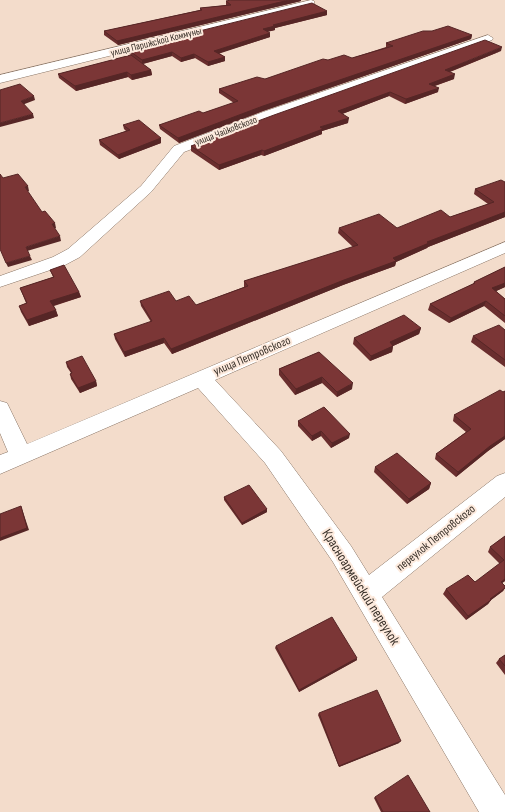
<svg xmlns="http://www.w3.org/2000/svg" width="505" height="812" font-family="'Sofia Sans Condensed',sans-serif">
  <rect width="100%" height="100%" fill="#f3dccb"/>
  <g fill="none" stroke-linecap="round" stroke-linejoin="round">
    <g stroke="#887465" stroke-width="1">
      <path id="street" d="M 311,0 L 314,1 L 314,5 L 0,83 L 0,75 Z
        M 488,35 L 493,38 L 492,40 L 273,118 L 184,152 L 151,192 L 80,257 L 65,265 L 0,287 L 0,276 L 53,257 L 68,249 L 141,186 L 174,146 L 263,112 Z
        M 505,242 L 505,253 L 215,380 L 281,451 L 351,546 L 369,575 L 497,476 L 505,473 L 505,497 L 382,597 L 505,795 L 505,812 L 479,812 L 333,562 L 265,463 L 198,388 L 0,474 L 0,455 L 8,452 L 0,433 L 0,401 L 7,403 L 27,444 Z"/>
    </g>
    <use href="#street" fill="#fff" fill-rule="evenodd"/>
  </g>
  <path fill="#6a2e2e" d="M 226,1 L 301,1 L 118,45 L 104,35 L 104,31 L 200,10 L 200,8 L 227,5 L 226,5 Z
    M 327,11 L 327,15 L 275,28 L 275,30 L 267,32 L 270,37 L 219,53 L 225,57 L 225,61 L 208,66 L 195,58 L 181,62 L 172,56 L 143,64 L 151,70 L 152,75 L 132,80 L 128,77 L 76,91 L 59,78 L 58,74 L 131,55 L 128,53 L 127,49 Z
    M 472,35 L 471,39 L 263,111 L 179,143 L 160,129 L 159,125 L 203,113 L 234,103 L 219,93 L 219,89 L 265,79 L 328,60 L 352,58 L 386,47 L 386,43 Z
    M 501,51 L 450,72 L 454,79 L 435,86 L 438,92 L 405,104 L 389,96 L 342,114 L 348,123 L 322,131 L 322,134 L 264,156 L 261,155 L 219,170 L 191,151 L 191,146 Z
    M 123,125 L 161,138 L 161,143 L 119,159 L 100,145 L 99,140 L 126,131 L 124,129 Z
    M 505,182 L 505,217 L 428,247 L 427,248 L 396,262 L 395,266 L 343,285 L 172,354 L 164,343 L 125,357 L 115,339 L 114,334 L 151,322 L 141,306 L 140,301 L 176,301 L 196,305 L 244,287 L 244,281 L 353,247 L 338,233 L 339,228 L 397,228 L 450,217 L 488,204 L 474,194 L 475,189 Z
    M 505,267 L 505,287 L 496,291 L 505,299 L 505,323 L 484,306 L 449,323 L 428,310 L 430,304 L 473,284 L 474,282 Z
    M 50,270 L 79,292 L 81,297 L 54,306 L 58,316 L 29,326 L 21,312 L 19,306 L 26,303 L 20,288 L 53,277 Z
    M 421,328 L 419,334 L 393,346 L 392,352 L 370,361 L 353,344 L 354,338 Z
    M 505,330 L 505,367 L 471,342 L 473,336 Z
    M 319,352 L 352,389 L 337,397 L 322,383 L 295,395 L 279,375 L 279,369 Z
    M 66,362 L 96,381 L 97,386 L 80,393 L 71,379 L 70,374 L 71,373 L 67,367 Z
    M 505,391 L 505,439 L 488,451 L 456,477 L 435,459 L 436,454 L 466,432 L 453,421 L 454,415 Z
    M 298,421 L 349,438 L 331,448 L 321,436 L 312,441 L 298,426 Z
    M 375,467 L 431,483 L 429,489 L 407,504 L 374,472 Z
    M 224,497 L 267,509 L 267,512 L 242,525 L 224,500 Z
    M 505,536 L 505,581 L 502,583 L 505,586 L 505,588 L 503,591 L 491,600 L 488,604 L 466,620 L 443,594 L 446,589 L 475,582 L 500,564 L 488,552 L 490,547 Z
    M 276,646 L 357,660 L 299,692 L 275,648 Z
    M 505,655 L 505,675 L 496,663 L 499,659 Z
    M 319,713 L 399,743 L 339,767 L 318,715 Z
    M 375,797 L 430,812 L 381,812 L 374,798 Z"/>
  <path fill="#562626" d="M 289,0 L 301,0 L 301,1 L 118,45 L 117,41 Z
    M 327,11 L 327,15 L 275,28 L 275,30 L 262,33 L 263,29 L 273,25 Z
    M 270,33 L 270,37 L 215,55 L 214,51 Z
    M 472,35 L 471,39 L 263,111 L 179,143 L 178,138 L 263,106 Z
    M 502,47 L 501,51 L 444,74 L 445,70 Z
    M 172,52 L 172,56 L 142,64 L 142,60 Z
    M 194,54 L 195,58 L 181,62 L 181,58 Z
    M 225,57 L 225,61 L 208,66 L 208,62 Z
    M 151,70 L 152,75 L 132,80 L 131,75 Z
    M 127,72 L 128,77 L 76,91 L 75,86 Z
    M 455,74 L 454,79 L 428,88 L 429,84 Z
    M 439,88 L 438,92 L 405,104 L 406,99 Z
    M 390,92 L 389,96 L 337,116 L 338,111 Z
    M 34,96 L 35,100 L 22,105 L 21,101 Z
    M 33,114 L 34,118 L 0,127 L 0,123 Z
    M 349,118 L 348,123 L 322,131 L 322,134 L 264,156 L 264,151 L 320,127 Z
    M 161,138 L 161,143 L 119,159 L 118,155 Z
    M 262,150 L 261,155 L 219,170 L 219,165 Z
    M 28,186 L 29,191 L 27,191 L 25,187 Z
    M 505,212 L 505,217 L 428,247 L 427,248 L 396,262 L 395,266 L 343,285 L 172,354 L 171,349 L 393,258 L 427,242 Z
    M 55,223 L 56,228 L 53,229 L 52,224 Z
    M 60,236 L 61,241 L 27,251 L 26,247 Z
    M 30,256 L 32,260 L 8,267 L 6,263 Z
    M 505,283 L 505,287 L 490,294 L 492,288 Z
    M 79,292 L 81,297 L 52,306 L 50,301 Z
    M 486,301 L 484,306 L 449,323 L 451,318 Z
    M 56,310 L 58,316 L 29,326 L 27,320 Z
    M 421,328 L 419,334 L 393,346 L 392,352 L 370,361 L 371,356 L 390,342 Z
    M 164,338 L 164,343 L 125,357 L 124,352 Z
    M 322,377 L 322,383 L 295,395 L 296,389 Z
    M 96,381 L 97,386 L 80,393 L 78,388 Z
    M 353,383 L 352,389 L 337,397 L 337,392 Z
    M 321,431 L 321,436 L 312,441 L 312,436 Z
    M 350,434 L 349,438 L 331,448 L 332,443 Z
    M 505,436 L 505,439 L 488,451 L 456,477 L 458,472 L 490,446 Z
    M 431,483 L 429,489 L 407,504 L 409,499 Z
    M 21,506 L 29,530 L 0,541 L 0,538 Z
    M 267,509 L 267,512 L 242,525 L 242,523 Z
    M 505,579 L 505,581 L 498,586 L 501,582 Z
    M 505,588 L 503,591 L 487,603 L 490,599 Z
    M 491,600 L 488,604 L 466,620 L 468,616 Z
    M 357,658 L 357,660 L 299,692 L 299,690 Z
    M 401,741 L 399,743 L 339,767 L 339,766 Z"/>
  <path fill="#7b3636" stroke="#562626" d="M 231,0 L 289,0 L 117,41 L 104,31 L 202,10 L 200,8 L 231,5 L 226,1 Z
    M 312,3 L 327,11 L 273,25 L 275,26 L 263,29 L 270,33 L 214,51 L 225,57 L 208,62 L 194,54 L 181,58 L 172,52 L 142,60 L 127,49 Z
    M 448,26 L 472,35 L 263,106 L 178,138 L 159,125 L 199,111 L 203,113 L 238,101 L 219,89 L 257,77 L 265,79 L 323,59 L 328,60 L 344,55 L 352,58 L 393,46 L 386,43 L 423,31 L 432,31 Z
    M 485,40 L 502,47 L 445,70 L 455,74 L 429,84 L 439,88 L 406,99 L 390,92 L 338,111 L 349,118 L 320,127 L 323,129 L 264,151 L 262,150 L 219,165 L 191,146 L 274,115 Z
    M 131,55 L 151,70 L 131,75 L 127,72 L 75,86 L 58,74 Z
    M 20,84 L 34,96 L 21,101 L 33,114 L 0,123 L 0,90 Z
    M 139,120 L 161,138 L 118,155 L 99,140 L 130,130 L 123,125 Z
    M 0,174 L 3,178 L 18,174 L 28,186 L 25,187 L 42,212 L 45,211 L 55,223 L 52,224 L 60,236 L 26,247 L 30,256 L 6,263 L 0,249 Z
    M 501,180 L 505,182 L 505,212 L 427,242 L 429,243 L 393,258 L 396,261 L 344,280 L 171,349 L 164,338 L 124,352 L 114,334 L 152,321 L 140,301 L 169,291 L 176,301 L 189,296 L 196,305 L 248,286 L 244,281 L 358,245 L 339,228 L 379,214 L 397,228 L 441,210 L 450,217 L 494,202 L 475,189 Z
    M 64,265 L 79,292 L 50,301 L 56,310 L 27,320 L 19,306 L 27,303 L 20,288 L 54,277 L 50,270 Z
    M 505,267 L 505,283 L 492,288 L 505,299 L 505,316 L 486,301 L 451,318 L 430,304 L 475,283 L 474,282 Z
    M 404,315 L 421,328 L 390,342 L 393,346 L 371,356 L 354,338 Z
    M 499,325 L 505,330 L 505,360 L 473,336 Z
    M 319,352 L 353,383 L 337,392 L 322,377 L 296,389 L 279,369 Z
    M 82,356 L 96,381 L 78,388 L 70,374 L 72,373 L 66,362 Z
    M 500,390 L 503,392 L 505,391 L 505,436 L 490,446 L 458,472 L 436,454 L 471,429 L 454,415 Z
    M 324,407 L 350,434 L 332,443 L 321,431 L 312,436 L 298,421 Z
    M 397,453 L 431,483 L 409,499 L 375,467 Z
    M 249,485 L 267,509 L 242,523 L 224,497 Z
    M 21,506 L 27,528 L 0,538 L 0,514 Z
    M 505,536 L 505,579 L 501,582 L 505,586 L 505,588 L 490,599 L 491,600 L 468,616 L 446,589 L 468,575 L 475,582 L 504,560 L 490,547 Z
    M 332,617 L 357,658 L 299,690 L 276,646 Z
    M 505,655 L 505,666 L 499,659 Z
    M 377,690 L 401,741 L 339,766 L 319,713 Z
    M 408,775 L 430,812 L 383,812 L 375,797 Z"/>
  <g text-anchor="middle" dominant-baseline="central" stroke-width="4" stroke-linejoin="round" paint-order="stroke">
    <g font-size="10" fill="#352d26" stroke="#fdeadd">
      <text transform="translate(156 42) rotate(-14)">улица Парижской Коммуны</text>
      <text transform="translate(226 131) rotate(-21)">улица Чайковского</text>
    </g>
    <g font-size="12" fill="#352d26" stroke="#fdeadd">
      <text transform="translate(252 356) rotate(-23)">улица Петровского</text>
      <text transform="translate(436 538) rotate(-39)">переулок Петровского</text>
    </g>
    <g font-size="14" fill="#352d26" stroke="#fdeadd">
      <text transform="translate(361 587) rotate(58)">Красноармейский переулок</text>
    </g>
  </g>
</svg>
